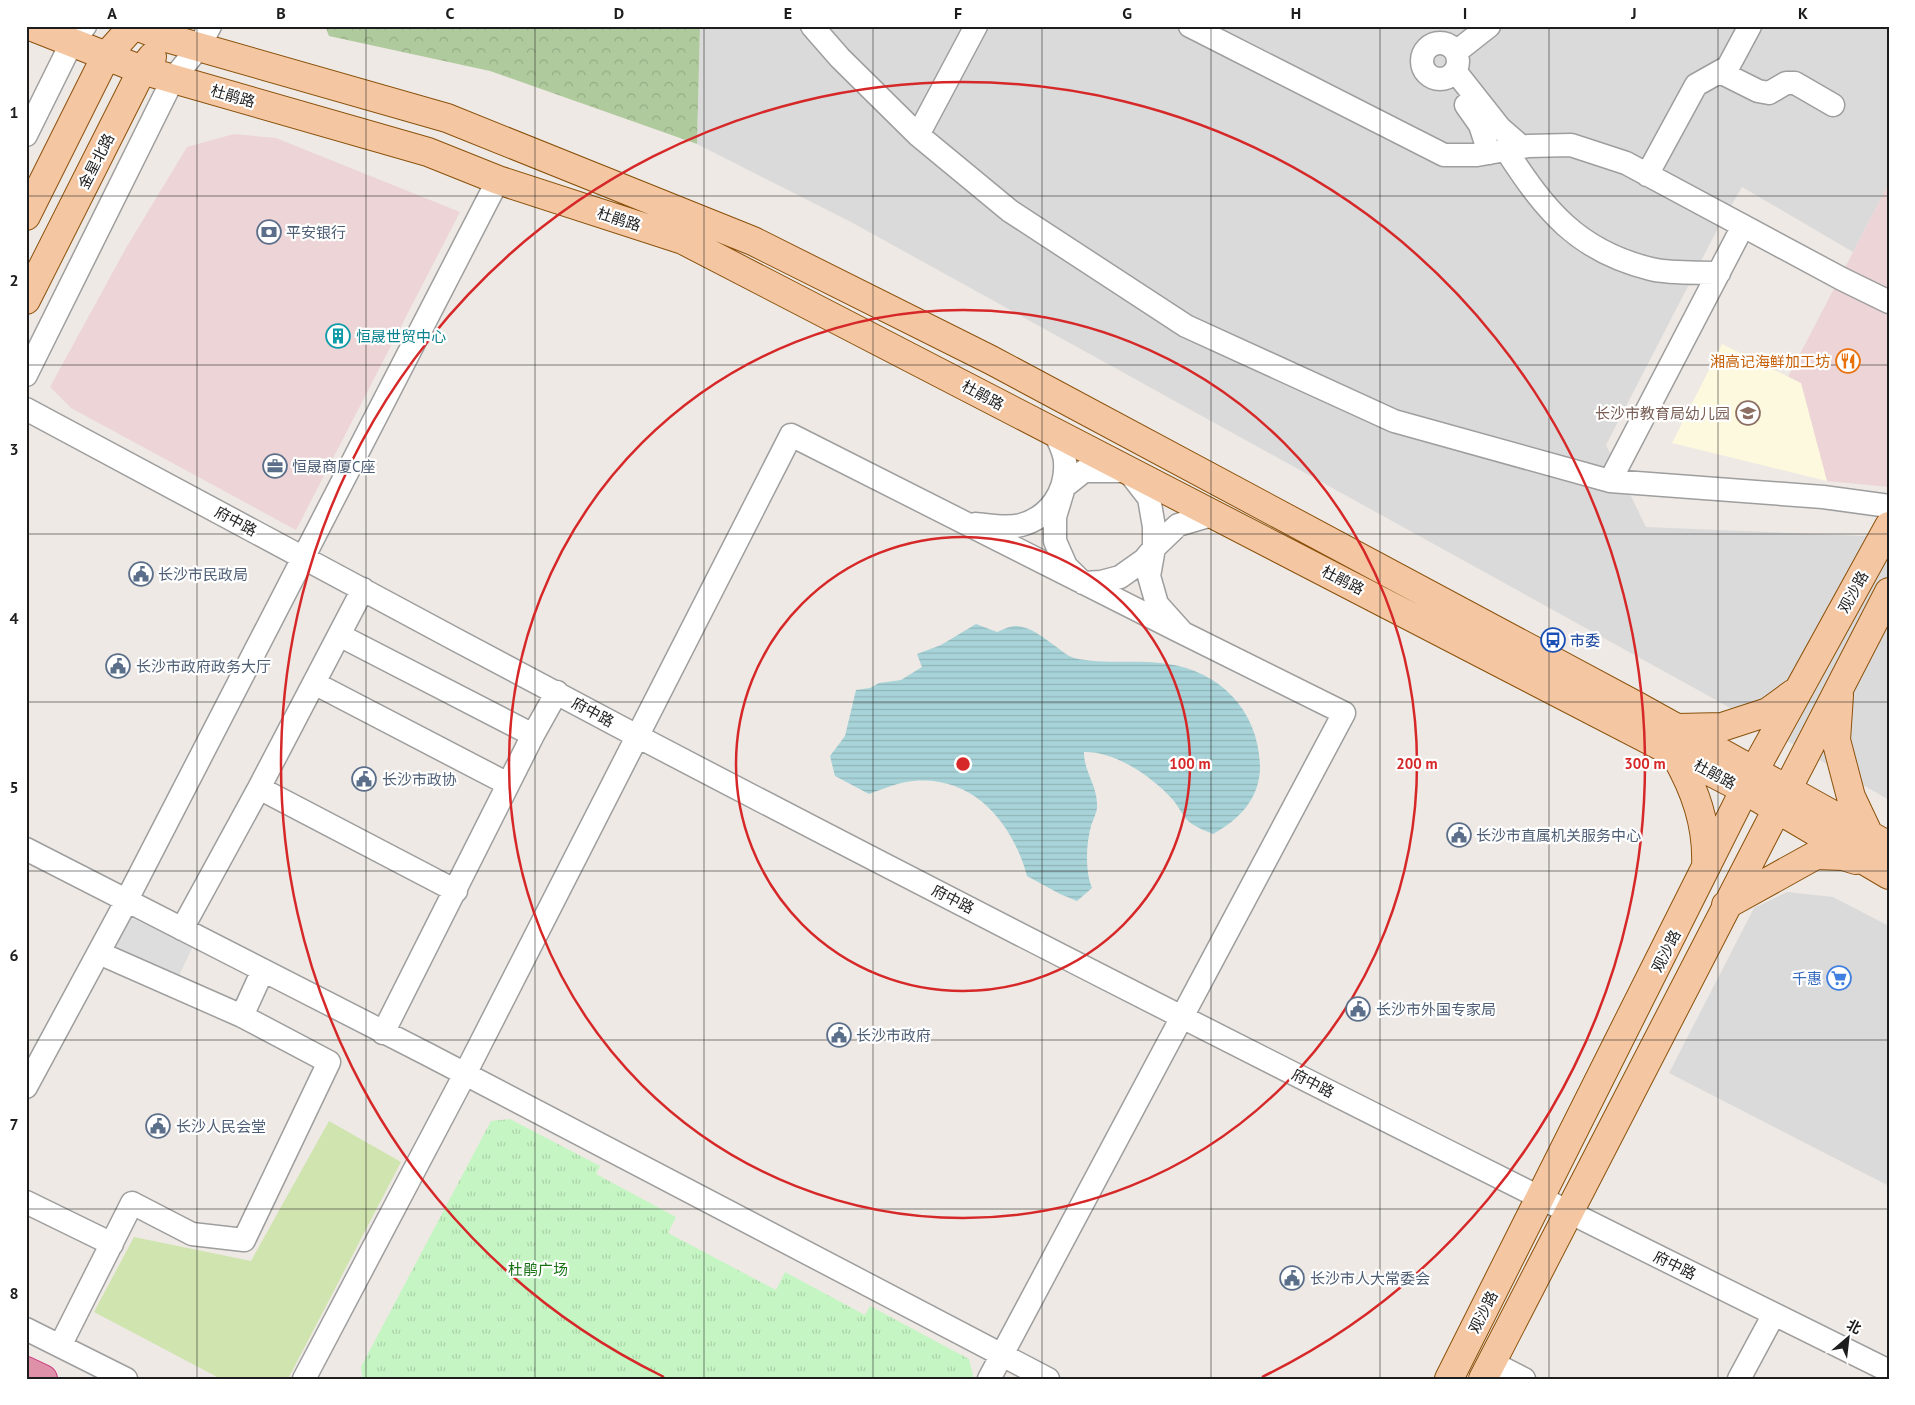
<svg xmlns="http://www.w3.org/2000/svg" width="1915" height="1405" font-family="'PT Sans','Noto Sans SC',sans-serif">
  <defs>
    <pattern id="forest-crowns" width="20" height="18" patternUnits="userSpaceOnUse" patternTransform="scale(1.25)"><rect width="20" height="18" fill="#afca9c"/><path d="M2 6a3 3 0 1 1 6 0M12 15a3 3 0 1 1 6 0" fill="none" stroke="#96ad86"/></pattern>
    <pattern id="park-tufts" width="24" height="20" patternUnits="userSpaceOnUse" patternTransform="scale(1.25)"><rect width="24" height="20" fill="#c6f5c4"/><path d="M3 7l-1-3M5 7V3M7 7l1-3M15 17l-1-3M17 17v-4M19 17l1-3" fill="none" stroke="#aad2a8"/></pattern>
    <pattern id="water-rules" width="6" height="5" patternUnits="userSpaceOnUse" patternTransform="scale(1.25)"><rect width="6" height="5" fill="#a8d3d8"/><path d="M0 2.5h6" fill="none" stroke="#90b5b9"/></pattern>
  </defs>
  <rect width="100%" height="100%" fill="#eee9e4"/>
  <path fill="#dbdada" d="M 700,26 L 1889,26 L 1889,183 L 1853,252 L 1742,187 L 1715,234 L 1606,445 L 1646,527 L 1889,537 L 1889,800 L 1716,700 L 851,222 L 697,144 Z
    M 1787,892 L 1833,897 L 1889,926 L 1889,1186 L 1669,1073 L 1754,908 Z"/>
  <path fill="#edd4d6" d="M 234,134 L 276,138 L 460,212 L 296,530 L 71,408 L 50,387 L 126,248 L 187,147 Z
    M 1889,183 L 1889,487 L 1827,481 L 1788,377 Z"/>
  <path fill="#fcf9de" d="M 1722,344 L 1801,383 L 1827,481 L 1672,443 Z"/>
  <path fill="#cfe4ae" d="M 329,1121 L 401,1162 L 288,1379 L 221,1379 L 94,1312 L 134,1237 L 251,1261 Z"/>
  <path fill="url(#forest-crowns)" d="M 325,26 L 700,26 L 697,144 L 490,71 L 329,36 Z"/>
  <path fill="url(#park-tufts)" d="M 510,1119 L 600,1166 L 596,1174 L 676,1217 L 668,1233 L 776,1290 L 785,1272 L 865,1315 L 870,1306 L 969,1359 L 974,1379 L 363,1379 L 361,1367 L 491,1121 Z"/>
  <path fill="#ddd" d="M 120,913 L 193,946 L 177,980 L 105,947 Z"/>
  <path fill="url(#water-rules)" d="M 976,624 L 997,632 C 1002,630 1010,626 1015,626 C 1031,626 1045,639 1058,648 C 1063,652 1068,656 1074,658 C 1105,665 1136,659 1168,664 C 1222,672 1259,712 1260,767 C 1260,798 1239,820 1213,834 C 1206,831 1198,828 1192,824 C 1184,819 1179,807 1173,800 C 1153,777 1115,751 1084,752 C 1084,772 1097,785 1097,804 C 1098,811 1093,819 1091,826 C 1086,844 1085,871 1092,888 L 1077,901 L 1060,894 L 1027,876 C 1013,824 974,775 913,781 C 899,782 883,789 869,794 L 835,776 L 830,756 L 845,736 L 856,690 L 870,688 L 879,683 L 901,680 L 922,667 L 917,654 L 941,645 Z"/>
  <g fill="none" stroke-linecap="round" stroke-linejoin="round">
    <g stroke="#9e9e9e" stroke-width="25">
      <path id="minor" d="M 812,26 L 840,58 L 918,135 L 1010,211 L 1186,326 L 1394,421 L 1610,481 L 1823,497 L 1889,506
        M 1190,26 L 1444,155 L 1477,155 L 1528,146 L 1571,145 L 1626,163 L 1842,279 L 1889,302
        M1422 61a18 18 0 1 1 36 0a18 18 0 1 1-36 0Z
        M 1456,52 L 1489,26
        M 1455,71 L 1500,128 L 1522,147
        M 1720,72 L 1758,91 L 1769,93 L 1786,83 L 1795,83 L 1833,105
        M 1466,105 L 1480,125 L 1489,153
        M 26,135 L 71,44 L 85,26
        M 918,135 L 976,26
        M 1506,150 C 1545,210 1577,251 1651,269 C 1672,274 1697,272 1719,273
        M 1647,175 L 1696,85 L 1728,67 L 1750,26
        M 26,375 L 173,79 L 199,47 L 210,26
        M 26,409 C 231,518 434,629 639,737 C 1053,954 1470,1164 1889,1371
        M 1084,471 L 1128,471 L 1149,498 L 1154,527 L 1154,548 L 1144,560 L 1120,577 L 1101,582 L 1083,583 L 1066,566 L 1055,541 L 1055,517 L 1064,487 Z
        M 1610,481 L 1743,226
        M 975,524 C 989,525 1006,529 1021,525 C 1050,517 1067,491 1065,462 C 1065,453 1059,442 1055,433
        M 339,635 L 533,735
        M 314,683 L 508,784
        M 259,788 L 456,891
        M 26,849 L 427,1054 L 1048,1379
        M 182,929 L 259,788 L 363,589
        M 242,1016 L 263,970
        M 383,1033 L 533,735 L 557,692
        M 26,1087 L 120,913 L 498,180
        M 26,1202 L 112,1244
        M 26,1329 L 126,1379
        M 60,1346 L 132,1203 L 192,1234 L 244,1240 L 329,1062 L 242,1016 L 99,953
        M 1491,1362 L 1524,1379
        M 304,1379 L 465,1074 L 791,435 L 1183,633
        M 989,1379 L 1344,713 L 1183,633 L 1157,604 L 1149,576 L 1154,548 L 1178,525 L 1215,514
        M 1739,1379 L 1774,1314"/>
    </g>
    <g stroke="#8b510c" stroke-width="30">
      <path id="major" d="M 30,26 L 142,70 L 428,152 L 498,180 L 683,240 L 1738,786 L 1889,875
        M 136,26 L 167,38 L 447,118 L 753,241 L 991,360 L 1637,706 L 1889,846
        M 26,216 L 106,56 L 133,26
        M 26,300 L 142,70 L 152,57
        M 1839,695 L 1836,740 L 1851,797 L 1869,835
        M 1677,728 L 1722,727 L 1768,712 L 1794,693
        M 1674,753 C 1695,789 1708,825 1706,867
        M 1726,905 L 1816,855 L 1843,856 L 1856,860
        M 1449,1379 L 1754,771 L 1889,526
        M 1483,1379 L 1889,592"/>
    </g>
    <g stroke="#ca3279" stroke-width="30">
      <path id="highway" d="M 26,1371 L 43,1379"/>
    </g>
    <use href="#minor" stroke="#fff" stroke-width="22"/>
    <use href="#major" stroke="#f4c7a2" stroke-width="28"/>
    <use href="#highway" stroke="#df91a9" stroke-width="28"/>
  </g>
  <path fill="none" stroke="#1d1d1d" stroke-width="1" stroke-opacity="0.55" d="M 197,26 L 197,1379M 366,26 L 366,1379M 535,26 L 535,1379M 704,26 L 704,1379M 873,26 L 873,1379M 1042,26 L 1042,1379M 1211,26 L 1211,1379M 1380,26 L 1380,1379M 1549,26 L 1549,1379M 1718,26 L 1718,1379M 26,196 L 1889,196M 26,365 L 1889,365M 26,534 L 1889,534M 26,702 L 1889,702M 26,871 L 1889,871M 26,1040 L 1889,1040M 26,1209 L 1889,1209"/>
  <g fill="none" stroke="#d62828" stroke-width="2.5">
    <circle cx="963" cy="764" r="227"/>
    <circle cx="963" cy="764" r="454"/>
    <path d="M664 1377A682 682 0 1 1 1262 1377"/>
  </g>
  <defs>
    <g id="bank-ring" transform="scale(1.25)"><circle r="9.5" fill="#fff" stroke="#5c6f8a" stroke-width="1.5"/><path d="M-6-4H6V4H-6ZM0-2.3a2.3 2.3 0 1 0 0 4.6a2.3 2.3 0 1 0 0-4.6Z" fill="#5c6f8a"/></g>
    <g id="building-ring" transform="scale(1.25)"><circle r="9.5" fill="#fff" stroke="#0f9aa8" stroke-width="1.5"/><path d="M-4-6H4V6H1V3H-1V6H-4ZM-2.5-4.3h1.7v1.8h-1.7ZM.8-4.3h1.7v1.8H.8ZM-2.5-1h1.7V.8h-1.7ZM.8-1h1.7V.8H.8Z" fill="#0f9aa8"/></g>
    <g id="restaurant-ring" transform="scale(1.25)"><circle r="9.5" fill="#fff" stroke="#e8710a" stroke-width="1.5"/><path d="M-5-6h1v4h1v-4h1v4h1v-4h1v5L-1.5 .5V6h-2V.5L-5-1ZM5-6V6H3V1.5H1.5Q1.5-4 5-6Z" fill="#e8710a"/></g>
    <g id="school-ring" transform="scale(1.25)"><circle r="9.5" fill="#fff" stroke="#8d6e63" stroke-width="1.5"/><path d="M0-5L7-2L0 1L-7-2ZM-4 1L0 2.5L4 1V4Q0 6-4 4Z" fill="#8d6e63"/></g>
    <g id="office-ring" transform="scale(1.25)"><circle r="9.5" fill="#fff" stroke="#5c6f8a" stroke-width="1.5"/><path d="M-6-3h4V-5.5h4V-3h4V5H-6ZM-1-4.5V-3h2v-1.5ZM-6 0V1H6V0Z" fill="#5c6f8a"/></g>
    <g id="civic-ring" transform="scale(1.25)"><circle r="9.5" fill="#fff" stroke="#5c6f8a" stroke-width="1.5"/><path d="M-.6-6.5H3V-4.5H.6V-3L4-1V1h2V6H-6V1h2V-1L-.6-3ZM-1.2 2.5V6h2.4V2.5Z" fill="#5c6f8a"/></g>
    <g id="bus-ring" transform="scale(1.25)"><circle r="9.5" fill="#fff" stroke="#1a4fb4" stroke-width="1.5"/><path d="M-5-6H5V4H4V6H2V4H-2V6H-4V4H-5ZM-3.5-4V0h7V-4ZM-3.5 1.2v1.5H-2V1.2ZM2 1.2v1.5H3.5V1.2Z" fill="#1a4fb4"/></g>
    <g id="supermarket-ring" transform="scale(1.25)"><circle r="9.5" fill="#fff" stroke="#3f7fe0" stroke-width="1.5"/><path d="M-6-5.5h2.5l.6 2H6L4.5 2H-2.5L-4.4-4H-6ZM-1.5 3.2a1.3 1.3 0 1 0 .1 0ZM3 3.2a1.3 1.3 0 1 0 .1 0Z" fill="#3f7fe0"/></g>
  </defs>
  <g fill-rule="evenodd">
    <use href="#bank-ring" x="269" y="232"/>
    <use href="#building-ring" x="338" y="336"/>
    <use href="#restaurant-ring" x="1848" y="361"/>
    <use href="#school-ring" x="1748" y="413"/>
    <use href="#office-ring" x="275" y="466"/>
    <use href="#civic-ring" x="141" y="574"/>
    <use href="#bus-ring" x="1553" y="640"/>
    <use href="#civic-ring" x="118" y="666"/>
    <use href="#civic-ring" x="364" y="779"/>
    <use href="#civic-ring" x="1459" y="835"/>
    <use href="#supermarket-ring" x="1839" y="978"/>
    <use href="#civic-ring" x="1358" y="1009"/>
    <use href="#civic-ring" x="839" y="1035"/>
    <use href="#civic-ring" x="158" y="1126"/>
    <use href="#civic-ring" x="1292" y="1278"/>
  </g>
  <g text-anchor="middle" dominant-baseline="central" stroke-width="4.5" stroke-linejoin="round" paint-order="stroke">
    <g font-size="15" fill="#1d1d1d" stroke="#fff">
      <text transform="translate(233 96) rotate(16)">杜鹃路</text>
      <text transform="translate(96 161) rotate(-63)">金星北路</text>
      <text transform="translate(619 219) rotate(18)">杜鹃路</text>
      <text transform="translate(983 395) rotate(28)">杜鹃路</text>
      <text transform="translate(236 521) rotate(28)">府中路</text>
      <text transform="translate(1343 580) rotate(27)">杜鹃路</text>
      <text transform="translate(1853 592) rotate(-61)">观沙路</text>
      <text transform="translate(593 712) rotate(28)">府中路</text>
      <text transform="translate(1715 774) rotate(28)">杜鹃路</text>
      <text transform="translate(953 899) rotate(27)">府中路</text>
      <text transform="translate(1666 951) rotate(-63)">观沙路</text>
      <text transform="translate(1313 1083) rotate(27)">府中路</text>
      <text transform="translate(1675 1265) rotate(26)">府中路</text>
      <text transform="translate(1483 1312) rotate(-63)">观沙路</text>
    </g>
    <g font-size="15" fill="#4e5e75" stroke="#fff" text-anchor="start">
      <text x="286" y="232">平安银行</text>
      <text x="292" y="466">恒晟商厦C座</text>
      <text x="158" y="574">长沙市民政局</text>
      <text x="136" y="666">长沙市政府政务大厅</text>
      <text x="382" y="779">长沙市政协</text>
      <text x="1476" y="835">长沙市直属机关服务中心</text>
      <text x="1376" y="1009">长沙市外国专家局</text>
      <text x="856" y="1035">长沙市政府</text>
      <text x="176" y="1126">长沙人民会堂</text>
      <text x="1310" y="1278">长沙市人大常委会</text>
    </g>
    <g font-size="15" fill="#0d838f" stroke="#fff" text-anchor="start">
      <text x="356" y="336">恒晟世贸中心</text>
    </g>
    <g font-size="15" fill="#c56008" stroke="#fff" text-anchor="end">
      <text x="1830" y="361">湘高记海鲜加工坊</text>
    </g>
    <g font-size="15" fill="#785e54" stroke="#fff" text-anchor="end">
      <text x="1730" y="413">长沙市教育局幼儿园</text>
    </g>
    <g font-size="15" fill="#164399" stroke="#fff" text-anchor="start">
      <text x="1570" y="640">市委</text>
    </g>
    <g font-size="15" fill="#366cbe" stroke="#fff" text-anchor="end">
      <text x="1822" y="978">千惠</text>
    </g>
    <g font-size="15" fill="#187214" stroke="#fff">
      <text x="538" y="1269">杜鹃广场</text>
    </g>
  </g>
  <circle cx="963" cy="764" r="8" fill="#d62828" stroke="#fff" stroke-width="2.5"/>
  <g font-size="15" text-anchor="middle" font-weight="bold" fill="#d62828" stroke="#fff" stroke-width="4.5" stroke-linejoin="round" paint-order="stroke">
    <text x="1190" y="769">100 m</text>
    <text x="1417" y="769">200 m</text>
    <text x="1645" y="769">300 m</text>
  </g>
  <rect width="1915" height="1405" fill="none" stroke="#ffffff" stroke-width="55"/>
  <g transform="translate(1848 1338) rotate(28)" stroke="#ffffff" stroke-width="4" paint-order="stroke">
  <path d="M0-4L9 19L0 12L-9 19Z" fill="#1d1d1d"/>
  <text y="-8" font-size="14" font-weight="bold" text-anchor="middle" fill="#1d1d1d">北</text>
  </g>
  <rect x="28" y="28" width="1860" height="1350" fill="none" stroke="#1d1d1d" stroke-width="2"/>
  <g font-size="16" text-anchor="middle" font-weight="bold" fill="#1d1d1d">
    <text x="112" y="19">A</text>
    <text x="281" y="19">B</text>
    <text x="450" y="19">C</text>
    <text x="619" y="19">D</text>
    <text x="788" y="19">E</text>
    <text x="958" y="19">F</text>
    <text x="1127" y="19">G</text>
    <text x="1296" y="19">H</text>
    <text x="1465" y="19">I</text>
    <text x="1634" y="19">J</text>
    <text x="1803" y="19">K</text>
    <text x="14" y="118">1</text>
    <text x="14" y="286">2</text>
    <text x="14" y="455">3</text>
    <text x="14" y="624">4</text>
    <text x="14" y="793">5</text>
    <text x="14" y="961">6</text>
    <text x="14" y="1130">7</text>
    <text x="14" y="1299">8</text>
  </g>
</svg>
